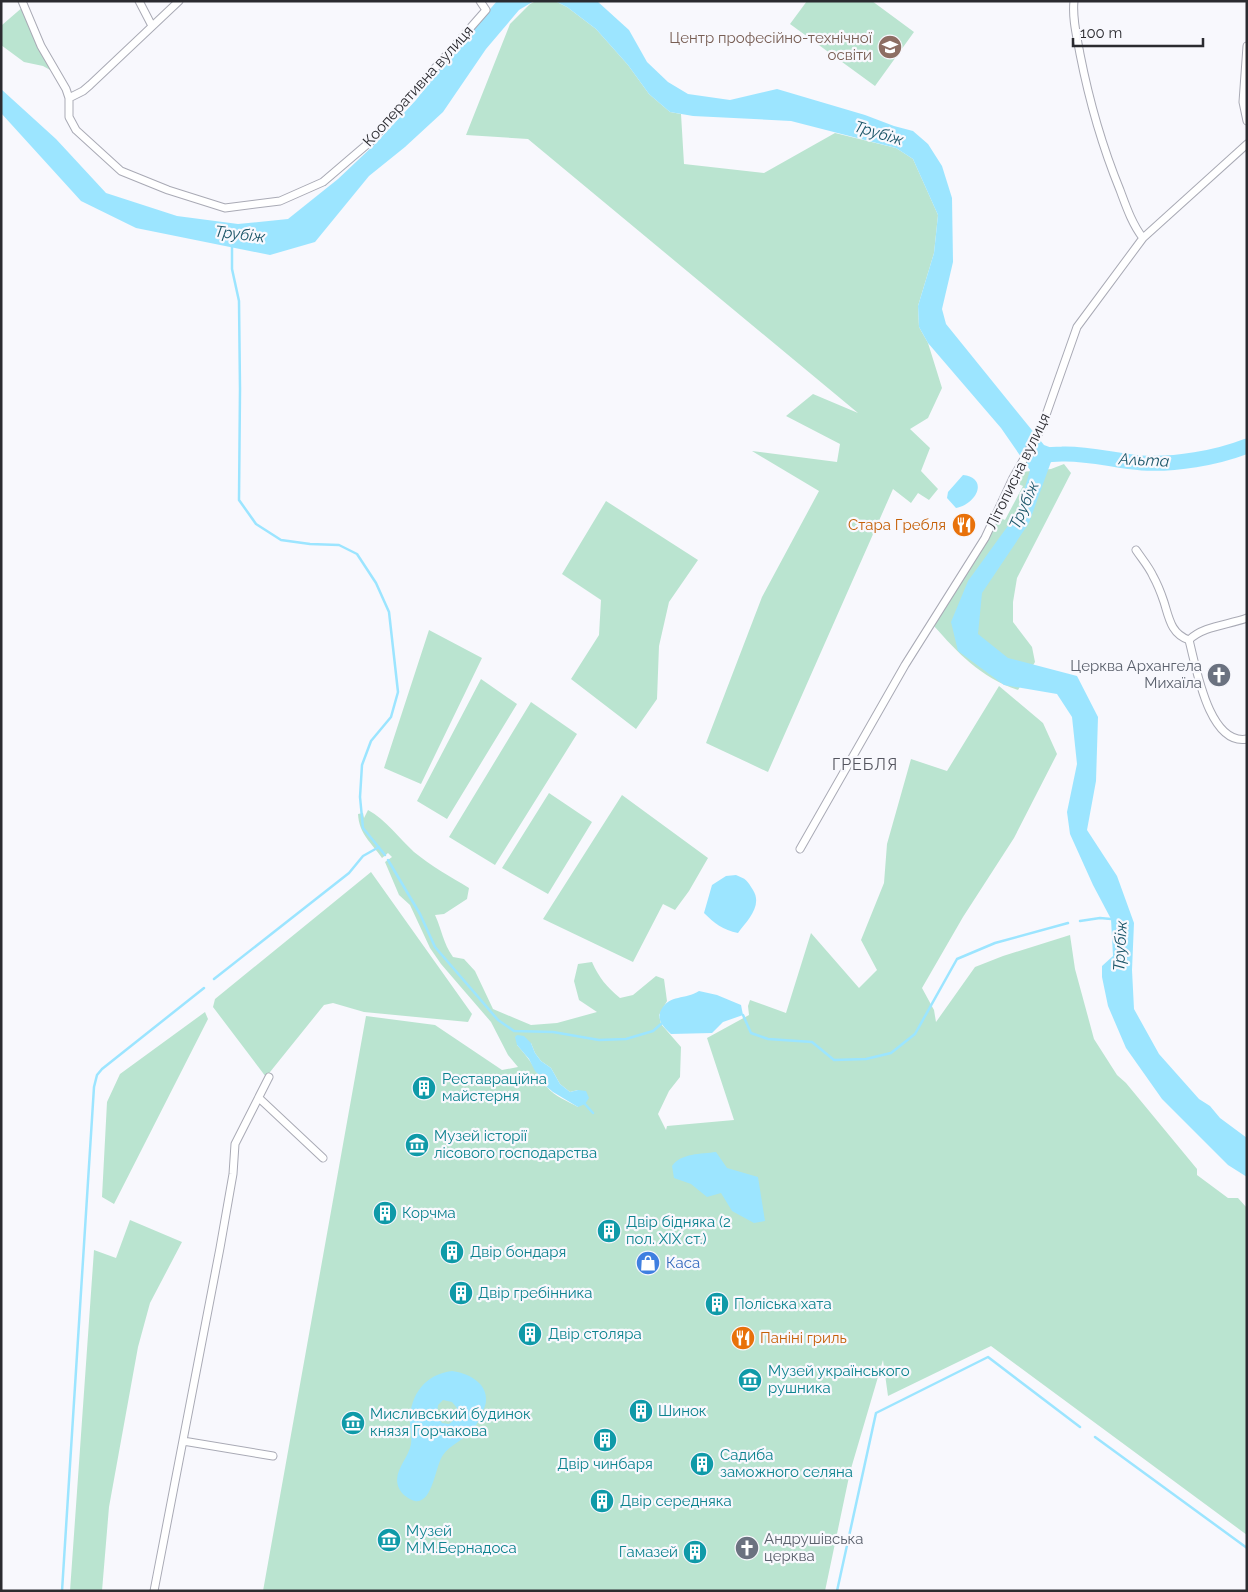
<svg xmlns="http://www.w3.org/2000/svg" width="1248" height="1592" font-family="Raleway,sans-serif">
  <rect width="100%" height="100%" fill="#f8f8fd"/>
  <path fill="#bae4d0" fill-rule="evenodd" d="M 536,1 L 555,1 L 567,7 L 596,29 L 628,65 L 649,94 L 670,112 L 681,114 L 684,164 L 764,173 L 835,133 L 896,148 L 913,159 L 938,215 L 934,253 L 918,306 L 919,327 L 928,343 L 942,388 L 928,418 L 910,429 L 930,448 L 921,471 L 938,489 L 929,500 L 918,493 L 911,503 L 893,489 L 768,772 L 706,743 L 762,597 L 819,491 L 752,451 L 837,462 L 840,444 L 786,416 L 813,394 L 858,413 L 528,139 L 466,135 L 510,24 L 530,4 Z
    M 807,1 L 872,1 L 914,32 L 875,86 L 790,24 Z
    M 24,6 L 48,58 L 61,76 L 43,66 L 24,62 L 1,45 L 2,25 Z
    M 1064,464 L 1071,473 L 1017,578 L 1013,602 L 1013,622 L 1032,647 L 1035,662 L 1018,690 C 980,677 959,654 933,625 L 998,517 L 1005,520 L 1023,486 L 1016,483 L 1021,472 L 1051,469 Z
    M 606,501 L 698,560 L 669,602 L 659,646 L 657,699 L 636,729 L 571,679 L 599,635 L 601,600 L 562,574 Z
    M 429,630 L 482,658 L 421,784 L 384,768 Z
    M 481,679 L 517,704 L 447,819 L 417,801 Z
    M 999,686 L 1043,723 L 1057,754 L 1014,838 L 963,917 L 922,988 L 934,1010 L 936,1022 L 975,967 L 1003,956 L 1070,935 L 1075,969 L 1094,1039 L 1117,1075 L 1126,1083 L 1197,1169 L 1197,1175 L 1228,1198 L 1238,1198 L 1247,1208 L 1247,1535 L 991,1346 L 888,1396 L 883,1360 L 850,1472 L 825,1591 L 263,1591 L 366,1016 L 435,1025 L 502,1070 L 518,1067 L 508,1055 L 491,1022 L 441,964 L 430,948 L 410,905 L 399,895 L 385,862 L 392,857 L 388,853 L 382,858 C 371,842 359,834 358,814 L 363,813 L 364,818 L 368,810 C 386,820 399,838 414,852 C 431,866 451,877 469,888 L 467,899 L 444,914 L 435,915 C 442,930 443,943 453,957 L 464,959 L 475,971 L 493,1009 L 531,1025 L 557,1023 L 597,1012 L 579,1000 L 574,981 L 578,964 L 592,962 C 599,978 607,987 620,998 L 633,995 L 656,976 L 664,979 L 667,1001 L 659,1015 L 661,1024 L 681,1047 L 680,1077 L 669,1091 L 658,1114 L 666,1130 L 667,1126 L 734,1120 L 707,1038 L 749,1015 L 748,1006 L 750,1000 L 786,1013 L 811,933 L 859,988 L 877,970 L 861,940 L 884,883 L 887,844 L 911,759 L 947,771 ZM 531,1043 L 535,1053 L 541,1061 L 551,1068 L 560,1084 L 570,1092 L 578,1090 L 578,1107 C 569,1102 554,1096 547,1087 C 538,1073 529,1058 517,1045 Z
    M 531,702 L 577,734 L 495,865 L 449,837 Z
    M 549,793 L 592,822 L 548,894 L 502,868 Z
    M 622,795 L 708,858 L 689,891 L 675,910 L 663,904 L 633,962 L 543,919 Z
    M 371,872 L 472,1014 L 468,1022 L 364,1012 L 333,1003 L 324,1005 L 266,1077 L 213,1007 L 215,999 Z
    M 205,1012 L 208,1019 L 114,1204 L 102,1197 L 107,1102 L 120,1074 Z
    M 130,1220 L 182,1242 L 150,1303 L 138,1347 L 109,1507 L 102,1591 L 70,1591 L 94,1250 L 116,1258 Z"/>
  <path fill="#9ce5ff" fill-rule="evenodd" d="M 497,1 L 534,1 L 519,10 L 486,49 L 443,112 L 405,147 L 369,176 L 315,242 L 270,255 L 136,228 L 81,201 L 1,113 L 1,89 L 56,139 L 106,193 L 177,216 L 238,224 L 288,219 L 338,179 L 375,144 L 416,100 L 450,56 Z
    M 555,1 L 597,1 L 629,30 L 647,62 L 668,82 L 688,94 L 730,100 L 777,89 L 865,115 L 894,126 L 913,131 L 928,144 L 942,166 L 952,198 L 953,262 L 942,309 L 946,324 L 1044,445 L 1060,451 L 1059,456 L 1052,459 L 1029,523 L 982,593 L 978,634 L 1008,658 L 1077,676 L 1098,717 L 1096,781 L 1087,830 L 1117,876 L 1134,923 L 1132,970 L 1134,1009 L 1159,1054 L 1199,1099 L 1210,1106 L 1220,1118 L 1247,1138 L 1247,1177 L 1228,1165 L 1162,1099 L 1126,1048 L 1108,1006 L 1102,977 L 1102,966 L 1113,956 L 1111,919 L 1093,885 L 1070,834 L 1067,812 L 1077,764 L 1072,717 L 1057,694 L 1004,685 L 958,651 L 951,622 L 968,581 L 1018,512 L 1030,470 L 1001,428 L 928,343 L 919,327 L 918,306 L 934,253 L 938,215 L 913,159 L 896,148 L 791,121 L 693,116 L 670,112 L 649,94 L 628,65 L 596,29 L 567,7 Z
    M 963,475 C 989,478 977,504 956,508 L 947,498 L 948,492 Z
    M 736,875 C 746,879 747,880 753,890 C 763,906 747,921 738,933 C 723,930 714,923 704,913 L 712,885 L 726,876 Z
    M 699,991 L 717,995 L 741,1005 L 743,1015 L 723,1022 L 712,1033 L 671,1034 C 664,1027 656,1021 661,1010 C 670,994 685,1000 699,991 Z
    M 517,1035 L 524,1036 L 531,1043 L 535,1053 L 541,1061 L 551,1068 L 560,1084 L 570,1092 L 578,1090 L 586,1091 L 589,1098 L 585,1104 L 578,1107 L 553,1092 L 547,1087 L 545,1081 L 535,1071 L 529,1059 L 517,1045 L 515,1037 Z
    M 716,1152 L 727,1168 L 758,1177 L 765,1221 L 754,1223 L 732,1211 L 721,1193 L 707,1197 L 691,1184 L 674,1178 L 672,1166 C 681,1153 701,1154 716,1152 Z
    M 452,1371 C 467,1373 487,1382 486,1400 C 486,1406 483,1410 481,1415 C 479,1420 476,1426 472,1431 C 463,1440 450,1445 443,1455 C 435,1466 433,1504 415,1501 C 410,1500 405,1496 402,1493 C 388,1475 408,1461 411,1444 C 412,1436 410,1429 410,1421 C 410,1394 426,1374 452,1371 ZM 443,1400 L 452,1402 L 457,1408 L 455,1419 L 449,1424 L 442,1423 L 437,1416 L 438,1405 Z"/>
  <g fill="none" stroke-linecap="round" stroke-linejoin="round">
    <path stroke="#9ce5ff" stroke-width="2.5" d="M 232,246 L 232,269 L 239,301 L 240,389 L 239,500 L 256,524 L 281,540 L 310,544 L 339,545 L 357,554 L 376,583 L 389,612 L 398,692 L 391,717 L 371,741 L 362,765 L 360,797 L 363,828 L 385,855
      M 388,860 L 420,914 L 435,947 L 498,1020 L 514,1031 L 553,1032 L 599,1040 L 626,1039 L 653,1031 L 661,1024
      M 1080,921 L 1100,918 L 1111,919
      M 214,979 L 349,873 L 363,856 L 379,847
      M 743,1015 L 751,1033 L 768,1039 L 812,1042 L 834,1060 L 866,1059 L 891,1053 L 915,1034 L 957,959 L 995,943 L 1068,923
      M 584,1103 L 593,1113
      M 1095,1437 L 1247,1548
      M 62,1591 L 94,1087 L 97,1075 L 102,1069 L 204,988
      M 837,1591 L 876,1413 L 988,1357 L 1080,1427"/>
    <path stroke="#9ce5ff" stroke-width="15" d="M 1039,456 C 1046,455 1054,454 1062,454 C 1089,453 1115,461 1142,463 C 1175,465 1216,458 1247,446"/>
    <g stroke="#a9aab5" stroke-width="9">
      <path id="minor" d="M 22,1 L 41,46 L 66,89 L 69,98 L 69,117 L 76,130 L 121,171 L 168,190 L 225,208 L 280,201 L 323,182 L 371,141 L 486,10 L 480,1
        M 139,1 L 152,26
        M 1074,1 C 1072,19 1077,37 1080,54 C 1089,100 1102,146 1120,190 C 1126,206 1132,224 1143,238
        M 1247,46 L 1243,102 L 1247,121
        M 69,98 L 83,91 L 90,85 L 179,1
        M 1136,550 C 1142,559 1149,567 1153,576 C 1158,585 1161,593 1164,602 C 1169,618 1171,634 1189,640 C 1203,626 1228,625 1247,618
        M 1189,640 C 1196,667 1209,746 1247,739
        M 800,849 L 905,665 L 985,538 L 1013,478 L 1041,429 L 1077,327 L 1143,238 L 1247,144
        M 259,1098 L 323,1158
        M 183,1441 L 273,1456
        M 154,1591 L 220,1248 L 233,1174 L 235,1144 L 269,1077"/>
    </g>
    <use href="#minor" stroke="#fff" stroke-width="7"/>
  </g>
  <defs>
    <g id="university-disc" transform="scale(1.25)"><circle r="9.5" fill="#8d6e63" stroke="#f8f8fd"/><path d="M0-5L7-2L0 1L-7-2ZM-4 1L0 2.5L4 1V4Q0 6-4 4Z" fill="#fff"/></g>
    <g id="restaurant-disc" transform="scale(1.25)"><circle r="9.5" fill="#e8710a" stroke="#f8f8fd"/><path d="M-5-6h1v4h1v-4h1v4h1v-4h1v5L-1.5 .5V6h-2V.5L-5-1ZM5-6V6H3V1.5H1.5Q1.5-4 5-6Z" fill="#fff"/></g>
    <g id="church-disc" transform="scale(1.25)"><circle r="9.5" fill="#6b7280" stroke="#f8f8fd"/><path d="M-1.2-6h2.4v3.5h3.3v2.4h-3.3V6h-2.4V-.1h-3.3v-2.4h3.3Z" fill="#fff"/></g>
    <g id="building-disc" transform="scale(1.25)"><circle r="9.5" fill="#0f9aa8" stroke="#f8f8fd"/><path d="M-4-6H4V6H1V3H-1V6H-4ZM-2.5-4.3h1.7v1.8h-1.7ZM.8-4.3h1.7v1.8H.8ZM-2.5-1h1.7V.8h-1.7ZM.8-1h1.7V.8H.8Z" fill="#fff"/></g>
    <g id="museum-disc" transform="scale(1.25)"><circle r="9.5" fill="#0f9aa8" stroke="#f8f8fd"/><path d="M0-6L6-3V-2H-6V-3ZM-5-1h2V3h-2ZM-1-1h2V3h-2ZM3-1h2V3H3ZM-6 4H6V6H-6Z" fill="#fff"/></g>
    <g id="shop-disc" transform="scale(1.25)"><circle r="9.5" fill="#3f7fe0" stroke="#f8f8fd"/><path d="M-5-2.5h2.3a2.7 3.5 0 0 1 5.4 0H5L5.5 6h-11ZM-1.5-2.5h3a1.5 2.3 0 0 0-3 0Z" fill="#fff"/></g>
  </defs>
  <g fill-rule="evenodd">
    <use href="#university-disc" x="890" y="47"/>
    <use href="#restaurant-disc" x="964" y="525"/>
    <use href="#church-disc" x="1219" y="675"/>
    <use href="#building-disc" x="424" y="1088"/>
    <use href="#museum-disc" x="417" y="1145"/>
    <use href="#building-disc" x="385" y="1213"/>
    <use href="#building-disc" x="609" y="1231"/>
    <use href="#building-disc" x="452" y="1252"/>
    <use href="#shop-disc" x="648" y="1263"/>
    <use href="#building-disc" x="461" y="1293"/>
    <use href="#building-disc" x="717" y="1304"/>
    <use href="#building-disc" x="530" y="1334"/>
    <use href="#restaurant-disc" x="743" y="1338"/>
    <use href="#museum-disc" x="750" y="1380"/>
    <use href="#building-disc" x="641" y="1411"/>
    <use href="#museum-disc" x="353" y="1423"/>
    <use href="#building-disc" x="605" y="1440"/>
    <use href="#building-disc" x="702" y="1464"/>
    <use href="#building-disc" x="602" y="1501"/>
    <use href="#museum-disc" x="389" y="1540"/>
    <use href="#church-disc" x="747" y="1548"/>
    <use href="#building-disc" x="695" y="1552"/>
  </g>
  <g text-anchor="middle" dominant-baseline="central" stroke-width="4.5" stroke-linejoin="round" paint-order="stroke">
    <g font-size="15" fill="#785e54" stroke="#f8f8fd" text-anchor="end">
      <text x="872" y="38">Центр професійно-технічної<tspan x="872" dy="17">освіти</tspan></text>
    </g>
    <g font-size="15" fill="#2b2b30" stroke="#f8f8fd">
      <text transform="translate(418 86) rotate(-48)">Кооперативна вулиця</text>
      <text transform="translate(1018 471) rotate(-64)">Літописна вулиця</text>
    </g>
    <g font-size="15" fill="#c56008" stroke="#f8f8fd" text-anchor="end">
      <text x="946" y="525">Стара Гребля</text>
      <text x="760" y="1338" text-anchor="start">Паніні гриль</text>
    </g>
    <g font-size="15" fill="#5b616d" stroke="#f8f8fd" text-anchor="end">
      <text x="1202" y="666">Церква Архангела<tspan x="1202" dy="17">Михаїла</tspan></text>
      <text x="764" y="1539" text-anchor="start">Андрушівська<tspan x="764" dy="17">церква</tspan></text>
    </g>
    <g font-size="15" fill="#0d838f" stroke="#f8f8fd" text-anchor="start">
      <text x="442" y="1079">Реставраційна<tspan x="442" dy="17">майстерня</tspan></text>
      <text x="434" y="1136">Музей історії<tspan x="434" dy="17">лісового господарства</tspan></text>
      <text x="402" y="1213">Корчма</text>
      <text x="626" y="1222">Двір бідняка (2<tspan x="626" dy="17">пол. XIX ст.)</tspan></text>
      <text x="470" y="1252">Двір бондаря</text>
      <text x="478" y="1293">Двір гребінника</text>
      <text x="734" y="1304">Поліська хата</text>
      <text x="548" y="1334">Двір столяра</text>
      <text x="768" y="1371">Музей українського<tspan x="768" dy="17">рушника</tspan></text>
      <text x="658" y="1411">Шинок</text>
      <text x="370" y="1414">Мисливський будинок<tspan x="370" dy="17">князя Горчакова</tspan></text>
      <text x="720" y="1455">Садиба<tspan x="720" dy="17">заможного селяна</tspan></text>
      <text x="605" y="1464" text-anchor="middle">Двір чинбаря</text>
      <text x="620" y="1501">Двір середняка</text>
      <text x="406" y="1531">Музей<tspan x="406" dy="17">М.М.Бернадоса</tspan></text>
      <text x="678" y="1552" text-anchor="end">Гамазей</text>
    </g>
    <g font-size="15" fill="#366cbe" stroke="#f8f8fd" text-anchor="start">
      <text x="666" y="1263">Каса</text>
    </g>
    <g font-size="16" font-style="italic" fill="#1a5568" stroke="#f8f8fd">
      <text transform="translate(879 133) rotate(17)">Трубіж</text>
      <text transform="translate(240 234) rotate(7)">Трубіж</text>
      <text transform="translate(1144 460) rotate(3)">Альта</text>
      <text transform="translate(1024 505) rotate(-66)">Трубіж</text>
      <text transform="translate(1120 946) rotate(-87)">Трубіж</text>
    </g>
    <g font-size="16" letter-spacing="1" fill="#54555f" stroke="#f8f8fd">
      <text x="865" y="764">ГРЕБЛЯ</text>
    </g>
  </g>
  <rect width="1248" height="1592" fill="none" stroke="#2b2b30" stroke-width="5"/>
  <path d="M1073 38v8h130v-8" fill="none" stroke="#2b2b30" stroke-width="2.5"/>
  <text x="1080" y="38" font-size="15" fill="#2b2b30" stroke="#f8f8fd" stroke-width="4" paint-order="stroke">100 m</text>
</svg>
